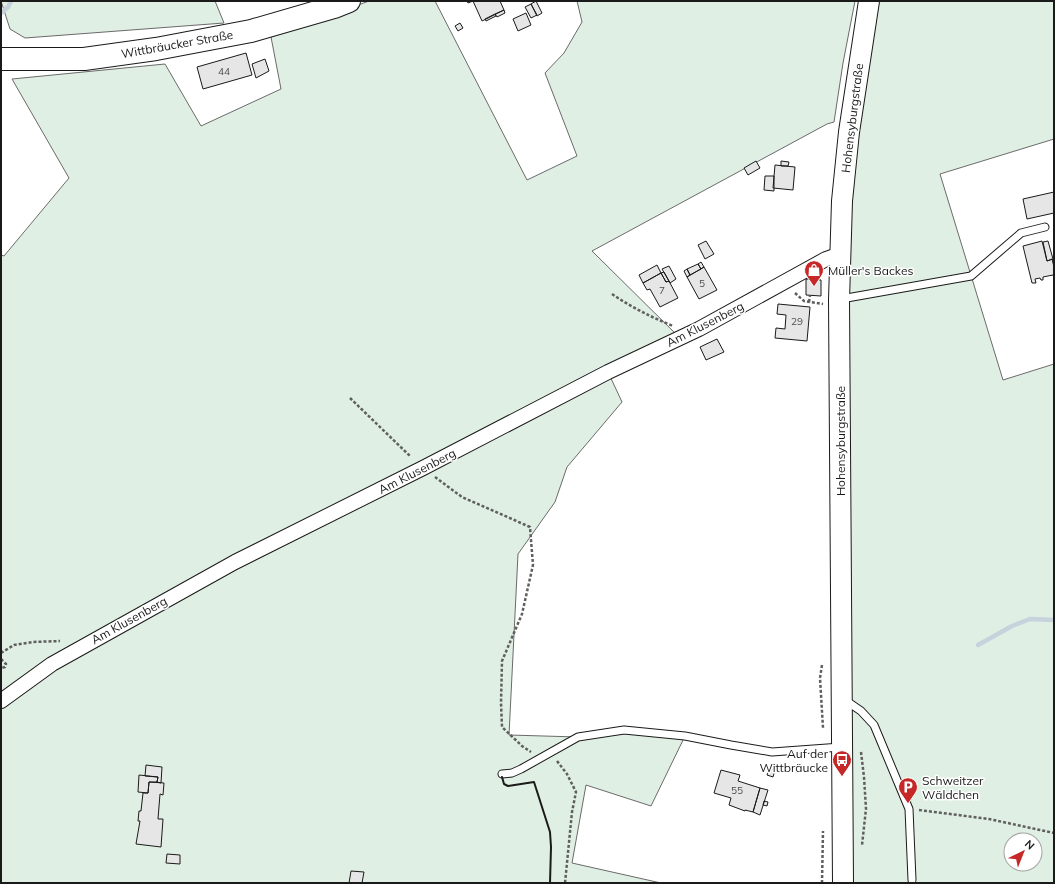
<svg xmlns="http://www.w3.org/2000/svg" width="1055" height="884" font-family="Mulish,sans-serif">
  <rect width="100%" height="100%" fill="#fff"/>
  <path fill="#e0efe3" stroke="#6a6a6a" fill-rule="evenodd" d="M 1,1 L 215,1 L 224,23 L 25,38 L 10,29 Z
    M 369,1 L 435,1 L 527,180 L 577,156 L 545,73 L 564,53 L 582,22 L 577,1 L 855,1 L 843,63 L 834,122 L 827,124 L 592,251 L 680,338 L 608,372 L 622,402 L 567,467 L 555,502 L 518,554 L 509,735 L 578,737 L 624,730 L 685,736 L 651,806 L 586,785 L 572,863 L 661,883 L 1,883 L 1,255 L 4,256 L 69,178 L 12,79 L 165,64 L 201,126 L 281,89 L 271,37 Z
    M 869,1 L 1054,1 L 1054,139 L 940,174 L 1003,380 L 1054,364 L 1054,883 L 843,883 L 839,300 ZM 1011,840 L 1035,840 L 1035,864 L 1011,864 Z"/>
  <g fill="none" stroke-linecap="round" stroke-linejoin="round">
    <path stroke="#c6d2dc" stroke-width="4.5" d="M 1,13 L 8,7 L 11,1
      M 978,645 L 1012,626 L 1030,619 L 1054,620"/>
  </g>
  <path fill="#e6e6e6" stroke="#1a1a1a" d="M 467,1 L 500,1 L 504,10 L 482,21 L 473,1 L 468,3 Z
    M 536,1 L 542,13 L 537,16 L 531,4 Z
    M 531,4 L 537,15 L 531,18 L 525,7 Z
    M 504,10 L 505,13 L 497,17 L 495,14 Z
    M 526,13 L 531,25 L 518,31 L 513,19 Z
    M 495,14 L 496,16 L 486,21 L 485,19 Z
    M 460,23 L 463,28 L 458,31 L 455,26 Z
    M 246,53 L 252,75 L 203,89 L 197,67 Z
    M 265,59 L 269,71 L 256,78 L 252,64 Z
    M 756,161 L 760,168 L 748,175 L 744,168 Z
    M 781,161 L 789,162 L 788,166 L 781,166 Z
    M 775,165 L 795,167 L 793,190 L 773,188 Z
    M 765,176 L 774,176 L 774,191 L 764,190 Z
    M 1054,192 L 1054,213 L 1027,219 L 1023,199 Z
    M 706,241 L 714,254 L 705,259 L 698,245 Z
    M 1042,241 L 1047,261 L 1052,259 L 1054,267 L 1054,277 L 1053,275 L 1043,277 L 1043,280 L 1041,280 L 1040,278 L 1035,279 L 1036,283 L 1032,283 L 1023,246 Z
    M 1048,241 L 1053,259 L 1047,261 L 1043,242 Z
    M 701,262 L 704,267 L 701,269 L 698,264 Z
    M 698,264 L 701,269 L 690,275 L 687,269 Z
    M 657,265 L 661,273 L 643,283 L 639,275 Z
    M 669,266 L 676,279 L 670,283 L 662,269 Z
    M 704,267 L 717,290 L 699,299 L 687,277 Z
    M 687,269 L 690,275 L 687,277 L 684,271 Z
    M 664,272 L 669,281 L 666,282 L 661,273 Z
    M 661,273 L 666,282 L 669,281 L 678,298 L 660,307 L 650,289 L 647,290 L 643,283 Z
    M 806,279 L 821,280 L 821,296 L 806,295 Z
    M 778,304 L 810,307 L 807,341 L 775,338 L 776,328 L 785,329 L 786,315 L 777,314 Z
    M 717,339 L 724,352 L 706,360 L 700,347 Z
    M 146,765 L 162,767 L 161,783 L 157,782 L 158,777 L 145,776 Z
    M 769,768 L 775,770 L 773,777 L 767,775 Z
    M 721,770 L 740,775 L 738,781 L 760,788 L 753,812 L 745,810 L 745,811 L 729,805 L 731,798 L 714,793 Z
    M 139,775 L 158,777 L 157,782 L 149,782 L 148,793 L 138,792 Z
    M 149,782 L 164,783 L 163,795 L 160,794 L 158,819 L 163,819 L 161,847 L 136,844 L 140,821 L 138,821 L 139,811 L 141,811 L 143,793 L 148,793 Z
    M 760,788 L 768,790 L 760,815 L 753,812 Z
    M 764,801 L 768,802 L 767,806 L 763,805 Z
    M 167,854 L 180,855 L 180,864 L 166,863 Z
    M 351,871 L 364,872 L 362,883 L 349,883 Z"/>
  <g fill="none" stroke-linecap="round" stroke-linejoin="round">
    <g stroke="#1a1a1a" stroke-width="9">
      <path id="service" d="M 841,299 L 971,276 L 1021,233 L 1045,227
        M 845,700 L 861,711 L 874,725 L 909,809 L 912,880
        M 502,774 L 512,773 L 521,769 L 578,737 L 624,730 L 685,736 L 731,745 L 772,752 L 841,747"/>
    </g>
    <g stroke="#1a1a1a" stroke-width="16">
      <path id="minor" d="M 1,701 L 52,664 L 235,562 L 423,468 L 608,372 L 699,329 L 826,259 L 840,254"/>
    </g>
    <g stroke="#1a1a1a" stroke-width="22">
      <path id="secondary" d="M 843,883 L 839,300 L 842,201 L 849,132 L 869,1"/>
    </g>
    <g stroke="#1a1a1a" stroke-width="24">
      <path id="primary" d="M 1,59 L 84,59 L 156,49 L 251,31 L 334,7 L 349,1"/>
    </g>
    <path stroke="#5f5f5f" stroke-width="2.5" stroke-dasharray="3 2" stroke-linecap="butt" d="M 795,293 L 804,301 L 823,304
      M 612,294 C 631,307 651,317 673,326
      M 809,302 L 810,296
      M 350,398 L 411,457
      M 435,477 L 462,497 L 530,527 L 533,565 L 522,614 L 502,661 L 501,703 L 502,727 L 522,746 L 531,752
      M 1,653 L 14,645 L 33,642 L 60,641
      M 1,659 L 6,664 L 5,667 L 1,668
      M 822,665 L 820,678 L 823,728
      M 861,752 L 864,777 L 866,809 L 862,845
      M 557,761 L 567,774 L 576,792 L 572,812 L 565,883
      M 919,810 L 989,819 L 1054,833
      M 822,883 L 823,831"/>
    <use href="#service" stroke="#fff" stroke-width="7"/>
    <use href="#minor" stroke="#fff" stroke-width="14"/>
    <use href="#secondary" stroke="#fff" stroke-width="20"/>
    <use href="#primary" stroke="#fff" stroke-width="22"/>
    <path stroke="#1a1a1a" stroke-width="2" d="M 502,777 L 504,784 L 508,786 L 534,782 L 550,832 L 551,847 L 550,883"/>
  </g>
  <defs>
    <g id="shop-pin" transform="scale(1)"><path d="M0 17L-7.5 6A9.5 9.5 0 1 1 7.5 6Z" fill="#c62828" stroke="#fff"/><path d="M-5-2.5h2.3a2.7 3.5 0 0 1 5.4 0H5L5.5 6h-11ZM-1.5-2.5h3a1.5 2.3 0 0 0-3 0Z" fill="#fff"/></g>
    <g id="bus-pin" transform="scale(1)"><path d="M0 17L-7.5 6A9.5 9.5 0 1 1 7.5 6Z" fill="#c62828" stroke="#fff"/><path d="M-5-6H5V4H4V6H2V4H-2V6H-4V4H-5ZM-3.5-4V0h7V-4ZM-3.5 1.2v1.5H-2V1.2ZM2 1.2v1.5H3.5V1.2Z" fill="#fff"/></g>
    <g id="parking-pin" transform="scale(1)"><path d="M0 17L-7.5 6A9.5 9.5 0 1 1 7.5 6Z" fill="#c62828" stroke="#fff"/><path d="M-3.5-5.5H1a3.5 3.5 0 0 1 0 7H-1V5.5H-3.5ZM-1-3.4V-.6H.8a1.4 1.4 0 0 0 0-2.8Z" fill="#fff"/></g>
  </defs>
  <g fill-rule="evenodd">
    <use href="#shop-pin" x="814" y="270"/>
    <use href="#bus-pin" x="842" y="760"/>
    <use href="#parking-pin" x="908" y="787"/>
  </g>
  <g text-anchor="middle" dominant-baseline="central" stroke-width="3" stroke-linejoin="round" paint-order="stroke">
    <g font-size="10" fill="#4d4d4d">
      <text x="224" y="71">44</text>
      <text x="702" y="283">5</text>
      <text x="662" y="290">7</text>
      <text x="797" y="321">29</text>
      <text x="737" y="790">55</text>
    </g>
    <g font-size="12" fill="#1a1a1a" stroke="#fff">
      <text transform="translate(177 44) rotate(-10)">Wittbräucker Straße</text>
      <text transform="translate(852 118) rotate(-83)">Hohensyburgstraße</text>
      <text transform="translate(705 324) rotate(-27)">Am Klusenberg</text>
      <text transform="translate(840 441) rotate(-90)">Hohensyburgstraße</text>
      <text transform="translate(417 471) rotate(-27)">Am Klusenberg</text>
      <text transform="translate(129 620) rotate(-29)">Am Klusenberg</text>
    </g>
    <g font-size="12" fill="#1a1a1a" stroke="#fff" text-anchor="start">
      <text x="828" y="270">Müller's Backes</text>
      <text x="828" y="753" text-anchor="end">Auf der<tspan x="828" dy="14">Wittbräucke</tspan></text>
      <text x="922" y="780">Schweitzer<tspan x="922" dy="14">Wäldchen</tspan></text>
    </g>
  </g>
  <rect width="1055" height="884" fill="none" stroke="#1a1a1a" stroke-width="4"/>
  <g transform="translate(1023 852) rotate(43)"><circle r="19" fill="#ffffff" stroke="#a3a3a3"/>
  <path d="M0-3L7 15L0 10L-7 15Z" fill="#c62828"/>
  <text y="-6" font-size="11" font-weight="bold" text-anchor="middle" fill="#1a1a1a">N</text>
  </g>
</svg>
